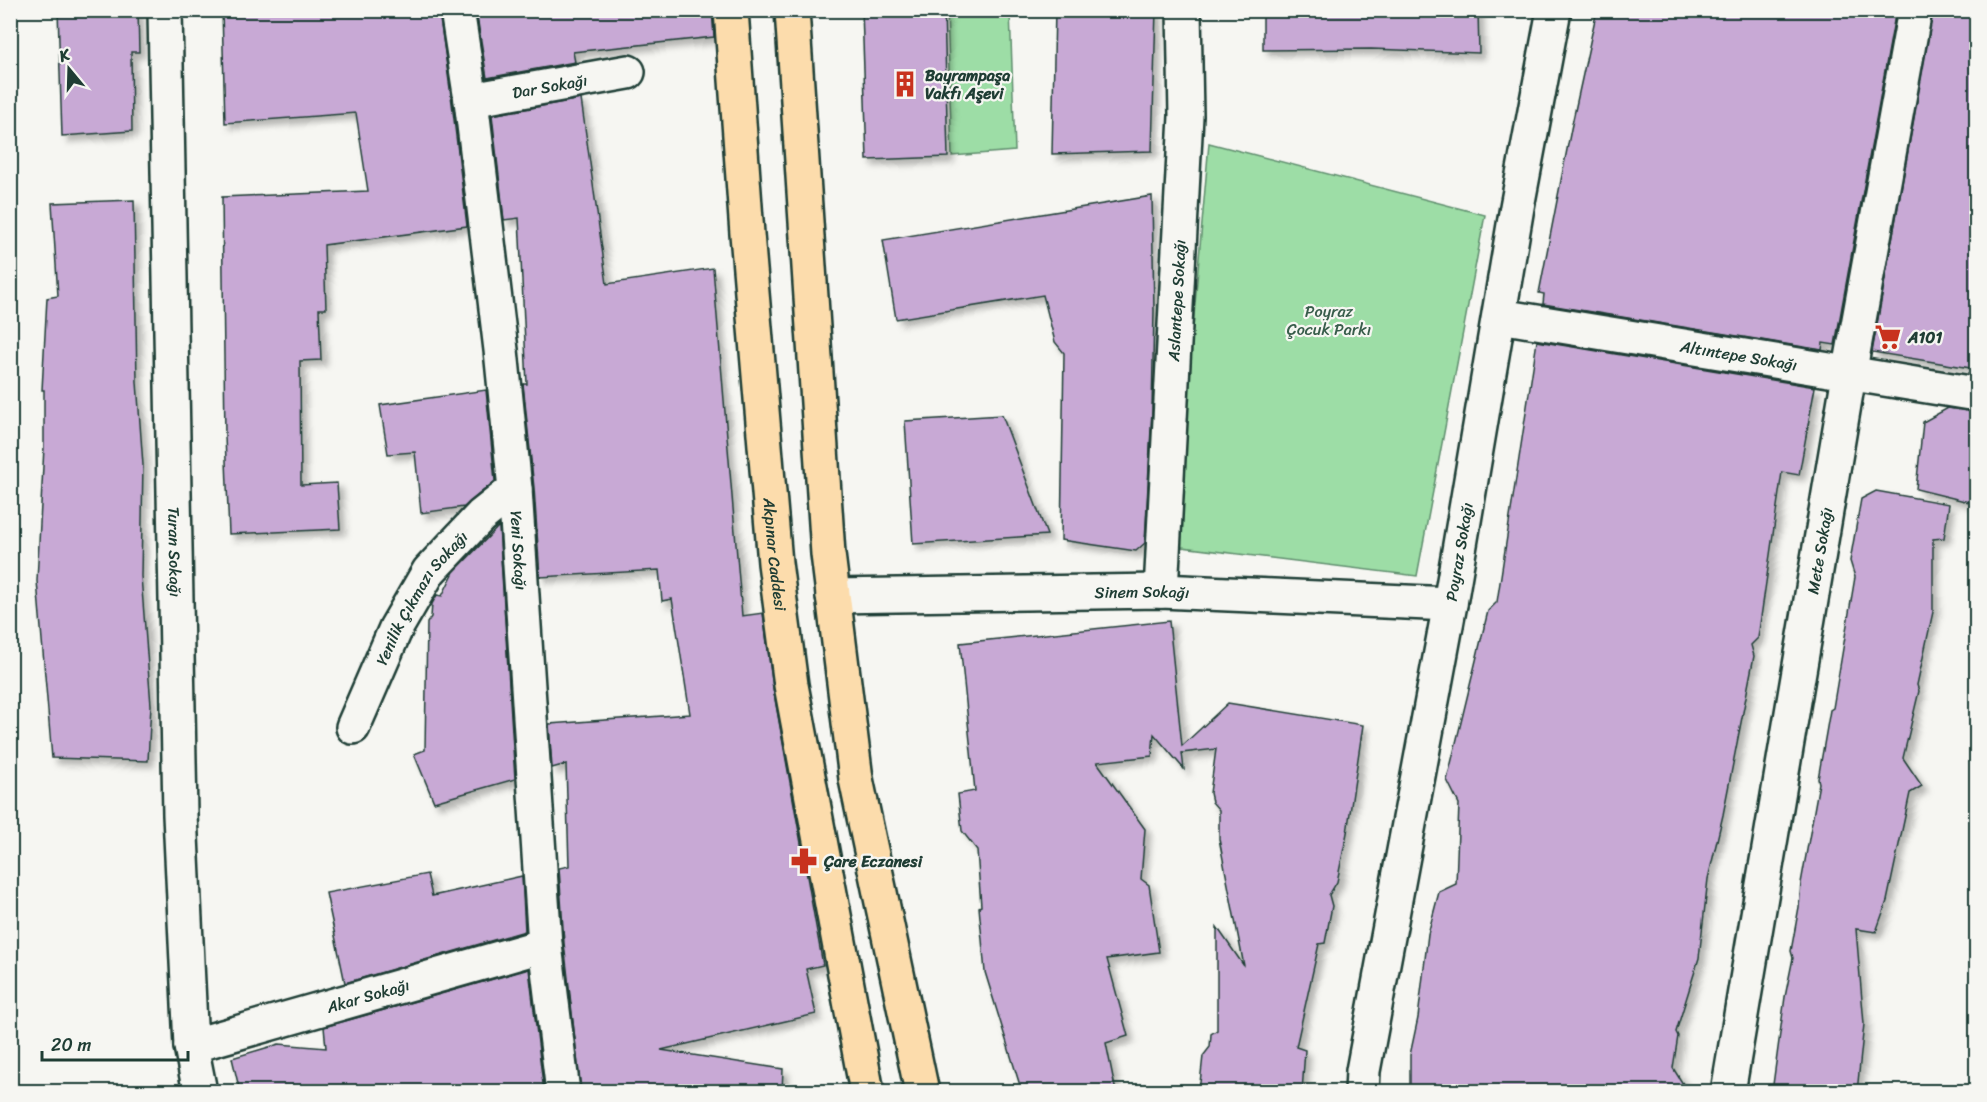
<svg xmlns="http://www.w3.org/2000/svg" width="1987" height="1102" font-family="Sriracha,sans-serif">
  <defs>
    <filter id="shadow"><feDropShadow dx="5.5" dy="5.5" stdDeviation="3" flood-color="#0004"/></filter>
  </defs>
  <rect width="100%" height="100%" fill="#f6f6f2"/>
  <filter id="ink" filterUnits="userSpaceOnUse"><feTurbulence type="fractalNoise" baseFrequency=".0167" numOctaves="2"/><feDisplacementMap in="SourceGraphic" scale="12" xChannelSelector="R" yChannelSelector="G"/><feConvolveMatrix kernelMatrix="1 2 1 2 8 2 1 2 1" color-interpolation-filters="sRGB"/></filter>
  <g filter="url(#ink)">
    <path fill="#9ddda6" stroke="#5e8d6d" stroke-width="1.5" d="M 947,11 L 1010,11 L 1015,151 L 952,156 Z
      M 1209,143 L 1485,215 L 1417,576 L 1174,546 Z"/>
    <path fill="#c8a9d5" stroke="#1f3d34" stroke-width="1.5" filter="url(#shadow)" d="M 58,10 L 138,10 L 139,52 L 131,52 L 132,131 L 62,136 Z
      M 222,10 L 439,10 L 452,103 L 467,226 L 324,245 L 326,309 L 319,309 L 321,360 L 300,361 L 301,485 L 337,483 L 340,529 L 229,534 L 225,436 L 222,197 L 368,191 L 356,113 L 225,123 Z
      M 476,10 L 712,10 L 714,37 L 573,52 L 575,62 L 487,78 Z
      M 862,10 L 944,10 L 948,157 L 867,160 Z
      M 1055,10 L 1156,10 L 1152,151 L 1052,154 Z
      M 1263,10 L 1478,10 L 1479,53 L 1371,49 L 1263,50 Z
      M 1597,10 L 1896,10 L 1835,345 L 1823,343 L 1822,350 L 1543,304 L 1544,294 L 1539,293 L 1571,129 Z
      M 1933,10 L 1977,10 L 1977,369 L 1872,352 Z
      M 581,99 L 607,284 L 713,268 L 742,616 L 763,613 L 773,688 L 823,965 L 806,969 L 816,1014 L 661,1050 L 783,1069 L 782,1092 L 581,1092 L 564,943 L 559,868 L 569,866 L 566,764 L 552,768 L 549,724 L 690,714 L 672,599 L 662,601 L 659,570 L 540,577 L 534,488 L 523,384 L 527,384 L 519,218 L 504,220 L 492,115 Z
      M 1152,196 L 1154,311 L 1152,410 L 1145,543 L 1136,551 L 1061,540 L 1064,353 L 1055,342 L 1043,295 L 896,319 L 883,240 Z
      M 134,200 L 137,382 L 143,465 L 141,576 L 151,705 L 148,761 L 52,758 L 37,581 L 44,447 L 44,390 L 42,390 L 47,298 L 58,296 L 52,203 Z
      M 1537,341 L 1815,387 L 1799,475 L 1782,472 L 1758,638 L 1751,645 L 1754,656 L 1723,815 L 1708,879 L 1699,958 L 1676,1032 L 1678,1036 L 1673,1068 L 1688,1092 L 1410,1092 L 1410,1055 L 1418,1018 L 1428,934 L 1439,892 L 1456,884 L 1459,804 L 1447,780 L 1488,611 L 1497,602 Z
      M 486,390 L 495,481 L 464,507 L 421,513 L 415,452 L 388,454 L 380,405 Z
      M 1948,408 L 1977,412 L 1977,504 L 1916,489 L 1923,422 Z
      M 1002,415 L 1047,535 L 913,544 L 905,421 Z
      M 1876,491 L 1949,504 L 1944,538 L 1933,539 L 1933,612 L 1917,685 L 1919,691 L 1903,758 L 1922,786 L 1910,793 L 1887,901 L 1876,932 L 1856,929 L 1864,1024 L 1857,1092 L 1772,1092 L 1785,997 L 1793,958 L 1791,951 L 1799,907 L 1801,883 L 1819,783 L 1818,779 L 1830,710 L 1833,708 L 1855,577 L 1850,561 L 1861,499 Z
      M 499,526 L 515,779 L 434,802 L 414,754 L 425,750 L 427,623 L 431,617 L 432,604 L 437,595 L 442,596 L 454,572 Z
      M 1169,621 L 1182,746 L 1228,703 L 1363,725 L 1347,833 L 1337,882 L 1329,895 L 1332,906 L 1325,943 L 1319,944 L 1296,1047 L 1305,1050 L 1302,1092 L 1199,1092 L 1203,1056 L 1210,1047 L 1211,1034 L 1217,1030 L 1217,927 L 1244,966 L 1219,839 L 1219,810 L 1212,802 L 1210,793 L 1216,749 L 1182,753 L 1184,769 L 1154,734 L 1152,756 L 1097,762 L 1145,829 L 1141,879 L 1149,885 L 1159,952 L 1107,959 L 1128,1036 L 1106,1043 L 1116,1092 L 1022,1092 L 985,972 L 979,907 L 981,906 L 977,850 L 962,831 L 958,794 L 975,791 L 960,643 Z
      M 427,874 L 432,896 L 522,876 L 525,931 L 345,983 L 326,893 Z
      M 529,969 L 544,1092 L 240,1092 L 232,1058 L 279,1044 L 326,1048 L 324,1027 Z"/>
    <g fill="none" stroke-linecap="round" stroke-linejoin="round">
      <g stroke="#1f3d34" stroke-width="38">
        <g id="street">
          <path id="s1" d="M 165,10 L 180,815 L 191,1046 L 200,1092"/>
          <path id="s2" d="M 457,10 L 471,100 L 501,350 L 515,489 L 545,945 L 563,1092"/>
          <path id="s3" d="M 471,100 L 628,72"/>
          <path id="s4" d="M 1500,316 L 1976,394"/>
          <path id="s5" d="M 1161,591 L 1186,116 L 1184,10"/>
          <path id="s6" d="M 833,596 L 1161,591 L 1450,604"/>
          <path id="s7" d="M 353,727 L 396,628 L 429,571 L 481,516 L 515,489"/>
          <path id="s8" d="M 191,1046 L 545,945"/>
          <path id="s9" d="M 1362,1092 L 1363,1071 L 1450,604 L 1517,207 L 1554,10"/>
          <path id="s10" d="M 1728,1092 L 1849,375 L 1915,10"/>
        </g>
      </g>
      <g stroke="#1f3d34" stroke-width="38">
        <g id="primary">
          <path id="s11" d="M 731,10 L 747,234 L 775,563 L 791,685 L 867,1092"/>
          <path d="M 792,10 L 828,554 L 856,779 L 922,1092"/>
        </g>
      </g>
      <use href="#street" stroke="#f6f6f2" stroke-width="33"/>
      <use href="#primary" stroke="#fcdcac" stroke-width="33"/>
    </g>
  </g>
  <defs>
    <g id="building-bare" transform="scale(2.07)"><path d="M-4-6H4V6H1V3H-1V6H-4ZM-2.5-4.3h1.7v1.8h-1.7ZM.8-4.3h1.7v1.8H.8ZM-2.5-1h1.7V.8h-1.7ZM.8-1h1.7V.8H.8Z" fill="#c8321e" stroke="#f6f6f2" stroke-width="2.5" paint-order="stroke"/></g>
    <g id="supermarket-bare" transform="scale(2.07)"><path d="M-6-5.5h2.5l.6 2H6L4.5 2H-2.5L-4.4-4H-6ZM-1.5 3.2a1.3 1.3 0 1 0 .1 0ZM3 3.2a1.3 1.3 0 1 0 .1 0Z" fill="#c8321e" stroke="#f6f6f2" stroke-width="2.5" paint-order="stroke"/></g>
    <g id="pharmacy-bare" transform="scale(2.07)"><path d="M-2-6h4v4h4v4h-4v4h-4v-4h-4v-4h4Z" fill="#c8321e" stroke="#f6f6f2" stroke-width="2.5" paint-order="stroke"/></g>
  </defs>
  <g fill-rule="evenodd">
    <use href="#building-bare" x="905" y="84"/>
    <use href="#supermarket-bare" x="1888" y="337"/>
    <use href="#pharmacy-bare" x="804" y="861"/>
  </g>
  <g text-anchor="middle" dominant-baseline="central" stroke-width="4.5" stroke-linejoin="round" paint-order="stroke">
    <g font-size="16" font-weight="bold" fill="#1f3d34" stroke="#f6f6f2" text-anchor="start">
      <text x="925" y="75">Bayrampaşa<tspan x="925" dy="18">Vakfı Aşevi</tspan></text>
      <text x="1908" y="337">A101</text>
      <text x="824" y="861">Çare Eczanesi</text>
    </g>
    <g font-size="16" fill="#1f3d34" stroke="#f6f6f2">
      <text stroke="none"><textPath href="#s3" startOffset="80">Dar Sokağı</textPath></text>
      <text stroke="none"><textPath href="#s5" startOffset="291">Aslantepe Sokağı</textPath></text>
      <text stroke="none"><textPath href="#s4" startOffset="242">Altıntepe Sokağı</textPath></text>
      <text stroke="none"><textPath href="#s2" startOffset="544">Yeni Sokağı</textPath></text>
      <text stroke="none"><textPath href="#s9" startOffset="549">Poyraz Sokağı</textPath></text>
      <text stroke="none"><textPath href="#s10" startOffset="549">Mete Sokağı</textPath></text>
      <text stroke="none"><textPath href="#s1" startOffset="542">Turan Sokağı</textPath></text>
      <text stroke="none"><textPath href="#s11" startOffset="546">Akpınar Caddesi</textPath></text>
      <text stroke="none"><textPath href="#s6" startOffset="309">Sinem Sokağı</textPath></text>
      <text stroke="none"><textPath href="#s7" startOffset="147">Yenilik Çıkmazı Sokağı</textPath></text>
      <text stroke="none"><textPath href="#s8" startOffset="184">Akar Sokağı</textPath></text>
    </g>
    <g font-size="16" fill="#385d4b" stroke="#f6f6f2">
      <text x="1329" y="311">Poyraz<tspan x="1329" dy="18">Çocuk Parkı</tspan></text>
    </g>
  </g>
  <rect width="1987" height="1102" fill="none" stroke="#f6f6f2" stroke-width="36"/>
  <rect x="18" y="18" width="1951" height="1066" fill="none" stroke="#1f3d34" stroke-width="2" filter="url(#ink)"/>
  <g transform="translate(69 69) rotate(341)" stroke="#f6f6f2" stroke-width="4.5" paint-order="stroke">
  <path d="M0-4.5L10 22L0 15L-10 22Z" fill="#1f3d34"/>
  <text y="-9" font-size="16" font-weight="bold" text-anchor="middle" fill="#1f3d34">K</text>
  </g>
  <path d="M42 1051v9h146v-9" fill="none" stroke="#1f3d34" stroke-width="3"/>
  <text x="51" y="1051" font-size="18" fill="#1f3d34" stroke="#f6f6f2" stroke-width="4.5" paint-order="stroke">20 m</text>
</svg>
